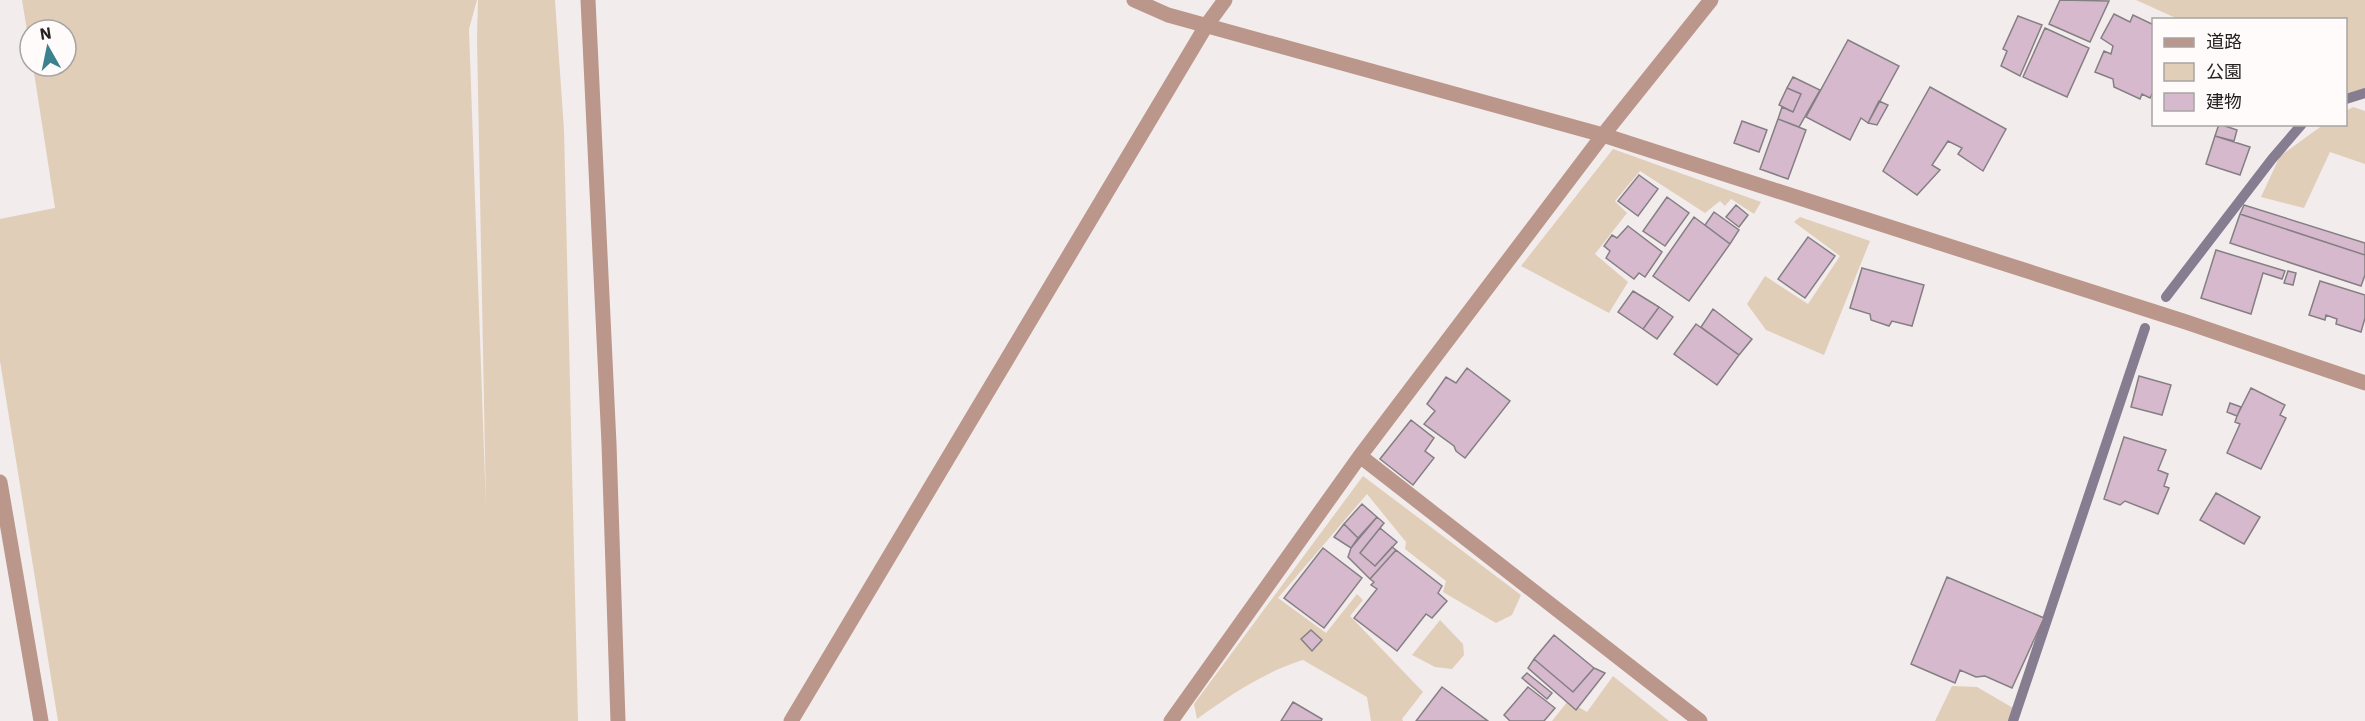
<svg xmlns="http://www.w3.org/2000/svg" width="2365" height="721" font-family="'IBM Plex Sans','Noto Sans JP',sans-serif">
  <rect width="100%" height="100%" fill="#f3eced"/>
  <path fill="#e0ceb8" d="M 22,0 L 477,0 L 469,29 L 486,507 L 477,38 L 478,0 L 555,0 L 564,130 L 578,721 L 58,721 L 0,361 L 0,219 L 55,208 L 33,66 L 66,66 L 66,30 L 30,30 L 30,49 Z
    M 2136,0 L 2365,0 L 2365,88 L 2346,94 L 2346,20 L 2178,19 Z
    M 2353,107 L 2365,111 L 2365,164 L 2330,152 L 2304,208 L 2261,197 L 2280,156 L 2323,125 L 2346,124 L 2346,111 Z
    M 1613,149 L 1761,202 L 1754,214 L 1731,199 L 1725,206 L 1720,201 L 1705,213 L 1640,171 L 1615,201 L 1627,213 L 1595,254 L 1628,282 L 1609,313 L 1521,266 Z
    M 1800,217 L 1870,241 L 1824,355 L 1766,330 L 1747,304 L 1765,276 L 1808,304 L 1840,256 L 1794,222 Z
    M 1363,476 L 1521,595 L 1512,615 L 1496,623 L 1443,592 L 1446,581 L 1405,549 L 1406,542 L 1367,494 L 1278,598 L 1326,633 L 1357,594 L 1363,600 L 1350,616 L 1423,692 L 1402,719 L 1403,721 L 1371,721 L 1367,697 L 1303,660 C 1264,672 1230,695 1197,719 L 1194,704 Z
    M 1440,620 L 1463,644 L 1464,655 L 1452,669 L 1435,667 L 1412,655 Z
    M 1613,676 L 1669,721 L 1552,721 L 1568,701 L 1587,712 Z
    M 1952,686 L 1977,687 L 2020,712 L 2017,721 L 1935,721 Z"/>
  <g fill="none" stroke-linecap="round" stroke-linejoin="round">
    <path stroke="#877d91" stroke-width="10" d="M 2346,99 L 2365,93
      M 2166,297 L 2272,159 L 2302,124
      M 2013,721 L 2145,328"/>
  </g>
  <path fill="#d6b9cd" stroke="#847f83" stroke-width="1.5" d="M 2060,0 L 2109,1 L 2090,42 L 2049,24 Z
    M 2114,14 L 2130,22 L 2133,15 L 2154,25 L 2154,90 L 2150,98 L 2142,94 L 2140,99 L 2114,87 L 2113,79 L 2095,72 L 2104,51 L 2111,54 L 2113,46 L 2101,38 Z
    M 2018,16 L 2042,25 L 2020,76 L 2001,66 L 2007,51 L 2003,49 Z
    M 2045,28 L 2089,48 L 2067,97 L 2023,77 Z
    M 1848,40 L 1899,66 L 1868,123 L 1861,118 L 1850,140 L 1806,117 Z
    M 1793,77 L 1820,90 L 1799,127 L 1778,119 L 1782,107 L 1793,112 L 1801,94 L 1787,88 Z
    M 1930,87 L 2006,129 L 1983,171 L 1958,154 L 1962,148 L 1948,141 L 1932,165 L 1940,170 L 1917,195 L 1883,171 Z
    M 1787,88 L 1801,94 L 1793,112 L 1779,105 Z
    M 1879,101 L 1888,105 L 1877,125 L 1868,123 Z
    M 1778,119 L 1806,130 L 1788,179 L 1760,169 Z
    M 1742,121 L 1767,130 L 1759,152 L 1734,143 Z
    M 2219,124 L 2237,130 L 2234,141 L 2215,136 Z
    M 2215,136 L 2250,147 L 2240,175 L 2206,164 Z
    M 1639,175 L 1658,189 L 1638,216 L 1618,201 Z
    M 1667,197 L 1689,213 L 1665,246 L 1643,231 Z
    M 1736,205 L 1748,215 L 1739,227 L 1726,217 Z
    M 2244,205 L 2365,243 L 2365,255 L 2240,214 Z
    M 1714,212 L 1739,230 L 1730,244 L 1705,225 Z
    M 2240,214 L 2365,255 L 2365,275 L 2361,286 L 2230,243 Z
    M 1694,217 L 1730,244 L 1689,301 L 1653,276 Z
    M 1628,226 L 1662,252 L 1645,277 L 1639,273 L 1634,279 L 1606,258 L 1610,251 L 1604,246 L 1612,235 L 1617,238 Z
    M 1808,237 L 1835,256 L 1805,298 L 1778,279 Z
    M 2216,250 L 2285,271 L 2282,279 L 2263,273 L 2251,314 L 2201,298 Z
    M 1862,268 L 1924,285 L 1912,326 L 1892,321 L 1889,326 L 1871,320 L 1870,314 L 1850,308 Z
    M 2288,271 L 2296,273 L 2293,285 L 2284,283 Z
    M 2320,281 L 2365,295 L 2365,318 L 2361,332 L 2336,324 L 2337,319 L 2326,315 L 2325,320 L 2309,315 Z
    M 1633,291 L 1659,307 L 1643,329 L 1618,312 Z
    M 1659,307 L 1673,317 L 1657,339 L 1643,329 Z
    M 1713,309 L 1752,339 L 1739,355 L 1701,327 Z
    M 1696,324 L 1739,355 L 1717,385 L 1674,354 Z
    M 1467,368 L 1510,401 L 1465,458 L 1456,451 L 1454,446 L 1424,424 L 1435,411 L 1427,404 L 1446,377 L 1456,383 Z
    M 2139,376 L 2171,385 L 2162,415 L 2131,407 Z
    M 2251,388 L 2285,405 L 2280,415 L 2286,418 L 2261,469 L 2227,453 L 2240,424 L 2235,422 L 2237,416 Z
    M 2230,403 L 2241,407 L 2237,416 L 2227,412 Z
    M 1411,420 L 1434,438 L 1425,451 L 1434,458 L 1413,485 L 1380,459 Z
    M 2124,437 L 2166,450 L 2158,470 L 2168,474 L 2164,486 L 2169,488 L 2158,514 L 2125,501 L 2120,505 L 2104,499 Z
    M 2216,493 L 2260,517 L 2244,544 L 2200,520 Z
    M 1362,504 L 1377,517 L 1358,538 L 1344,524 Z
    M 1377,517 L 1384,523 L 1360,553 L 1375,566 L 1392,547 L 1396,550 L 1370,579 L 1348,557 L 1351,548 Z
    M 1344,524 L 1358,538 L 1351,548 L 1334,537 Z
    M 1380,528 L 1397,542 L 1375,566 L 1360,553 Z
    M 1323,548 L 1362,578 L 1324,628 L 1284,598 Z
    M 1396,550 L 1442,586 L 1438,593 L 1447,601 L 1432,618 L 1426,614 L 1397,651 L 1354,618 L 1377,589 L 1371,585 L 1374,582 L 1370,579 Z
    M 1947,577 L 2044,618 L 2012,688 L 1985,676 L 1976,677 L 1960,670 L 1955,683 L 1911,664 Z
    M 1311,630 L 1322,640 L 1312,651 L 1301,639 Z
    M 1554,635 L 1594,668 L 1573,692 L 1534,659 Z
    M 1534,659 L 1573,692 L 1594,668 L 1605,673 L 1576,710 L 1528,668 Z
    M 1527,673 L 1552,693 L 1547,699 L 1522,678 Z
    M 1442,687 L 1488,721 L 1416,721 Z
    M 1528,687 L 1555,708 L 1544,721 L 1510,721 L 1504,715 Z
    M 1293,702 L 1322,719 L 1321,721 L 1281,721 Z"/>
  <g fill="none" stroke-linecap="round" stroke-linejoin="round">
    <path stroke="#ba978a" stroke-width="15" d="M 0,482 L 41,721"/>
    <path stroke="#ba978a" stroke-width="15" d="M 588,0 L 609,444 L 618,721
      M 1134,0 L 1168,15 L 1603,135 L 2186,322 L 2365,383
      M 1360,456 L 1700,721
      M 791,721 L 1206,26 L 1225,0
      M 1171,721 L 1360,456 L 1603,135 L 1711,0"/>
  </g>
  <rect x="2152" y="18" width="195" height="108" fill="#fffbfb" stroke="#a7a4a4" stroke-width="1.5"/>
  <rect x="2164" y="38" width="30" height="9" fill="#ba978a" stroke="#a7a4a4" stroke-width="1.5"/>
  <text x="2206" y="48" font-size="18" fill="#242121">道路</text>
  <rect x="2164" y="63" width="30" height="18" fill="#e0ceb8" stroke="#a7a4a4" stroke-width="1.5"/>
  <text x="2206" y="78" font-size="18" fill="#242121">公園</text>
  <rect x="2164" y="93" width="30" height="18" fill="#d6b9cd" stroke="#a7a4a4" stroke-width="1.5"/>
  <text x="2206" y="108" font-size="18" fill="#242121">建物</text>
  <g transform="translate(48 48) rotate(351)"><circle r="28" fill="#fffbfb" stroke="#a7a4a4" stroke-width="1.5"/>
  <path d="M0-4.5L10 22L0 15L-10 22Z" fill="#3c828e"/>
  <text y="-9" font-size="16" font-weight="bold" text-anchor="middle" fill="#242121">N</text>
  </g>
</svg>
